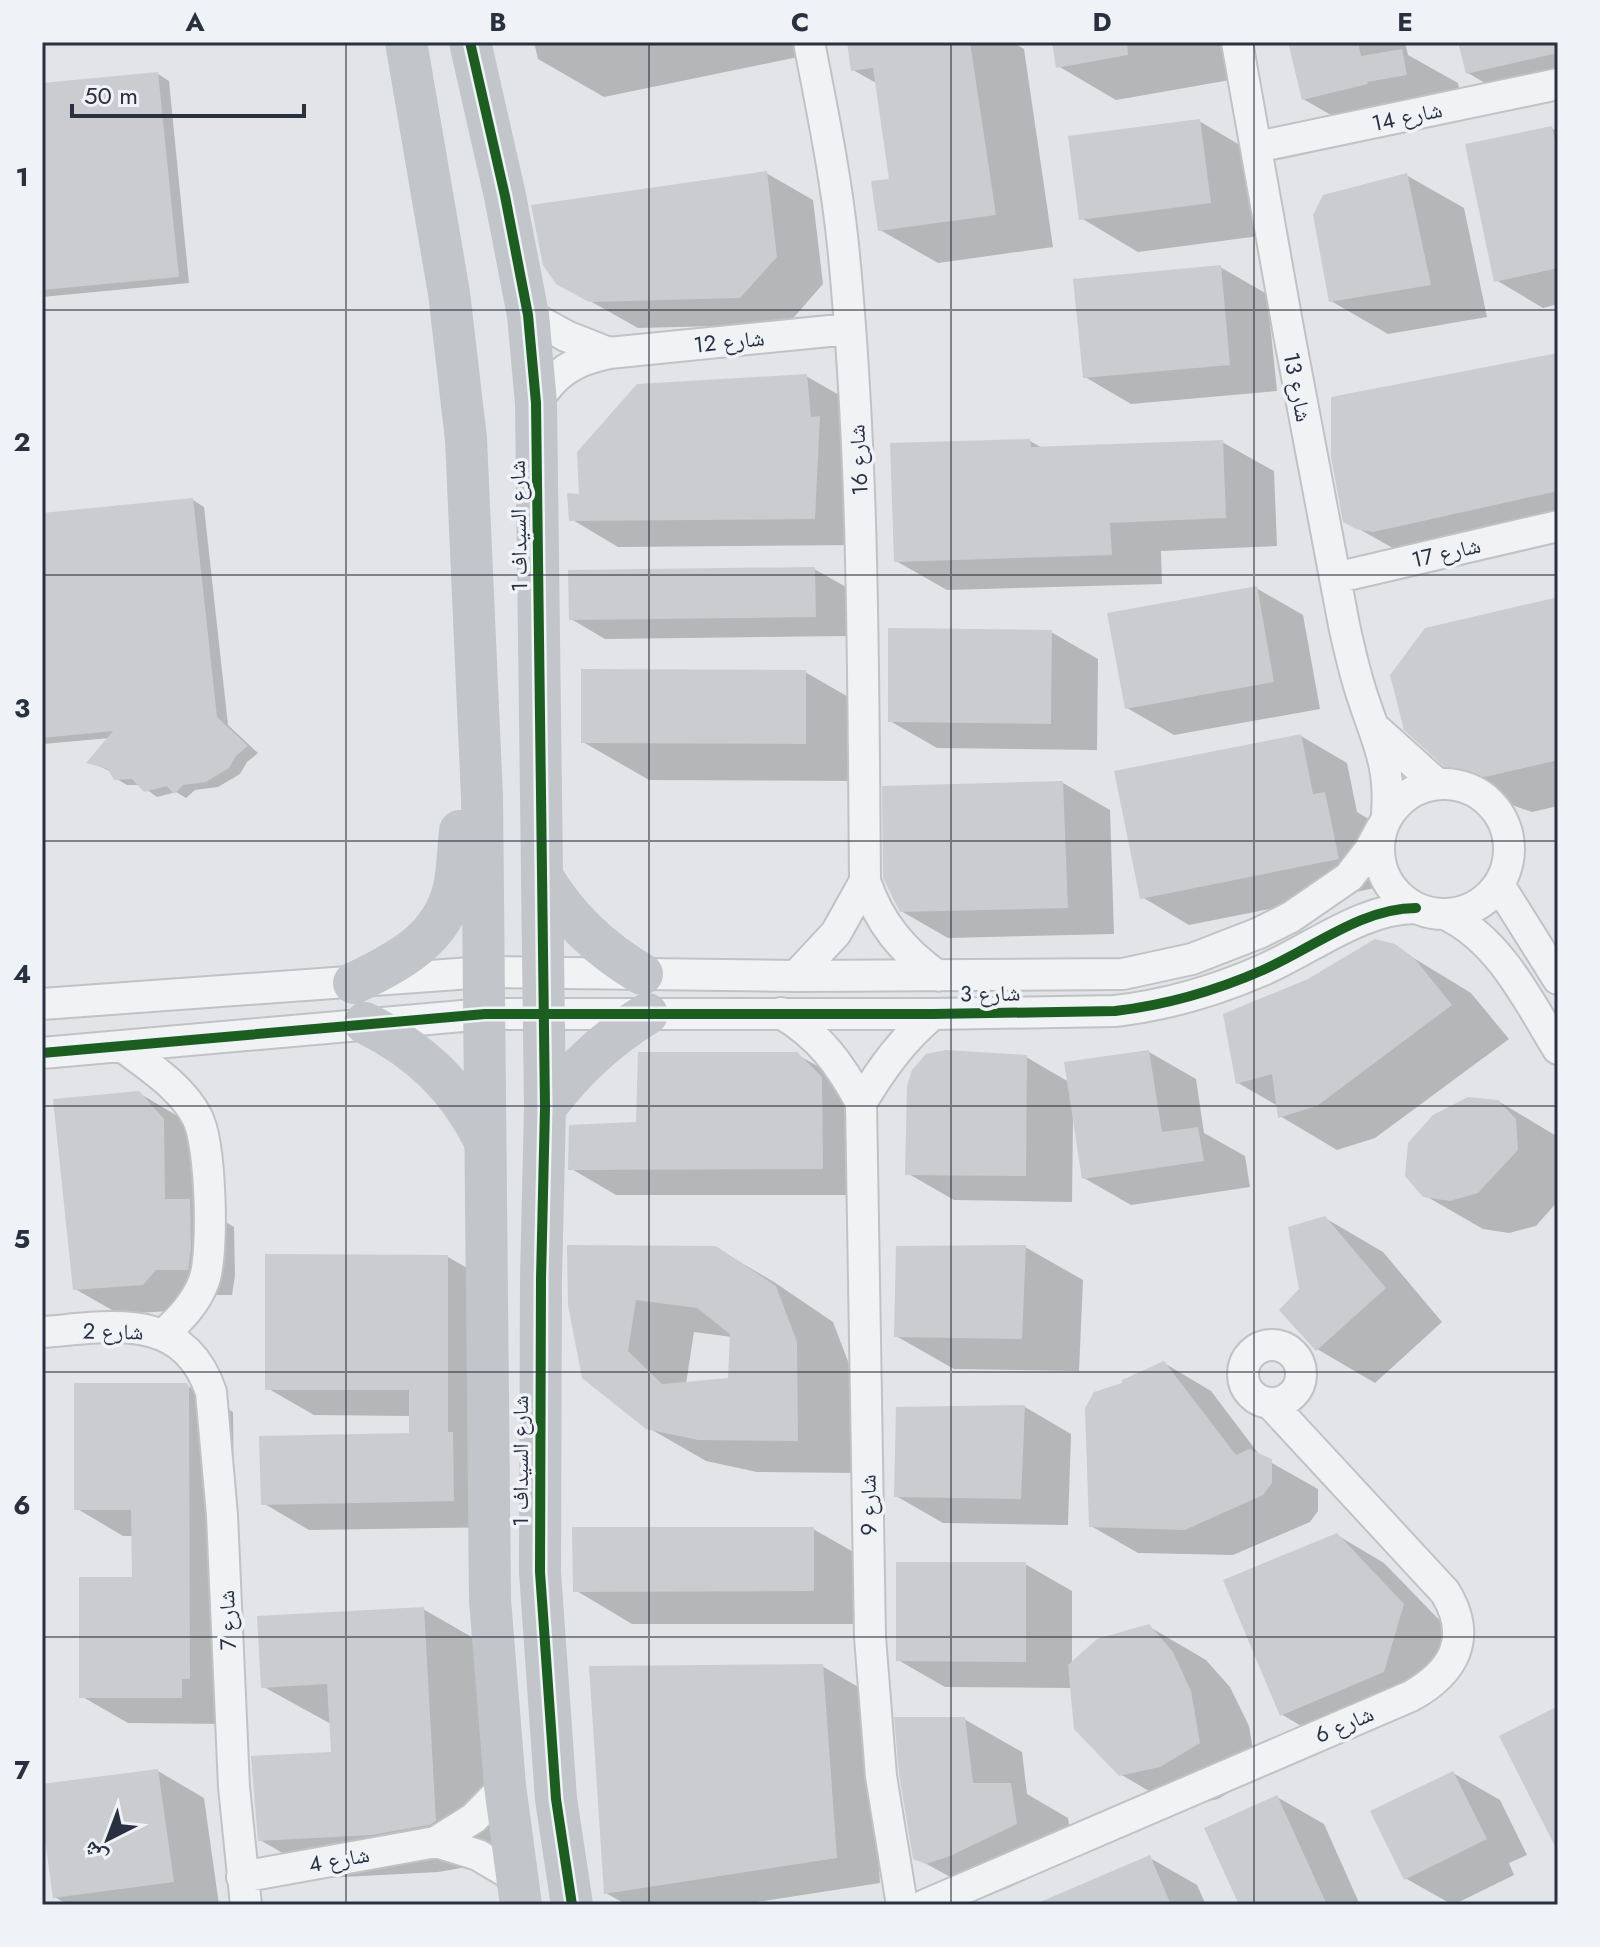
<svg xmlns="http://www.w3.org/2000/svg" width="1600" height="1947" font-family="Jost,'Noto Naskh Arabic',sans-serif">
  <rect width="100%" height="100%" fill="#e2e4e7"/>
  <path fill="#0003" fill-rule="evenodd" d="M 534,42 L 825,42 L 827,51 L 604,97 L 538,59 Z
    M 849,42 L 1012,42 L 1024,49 L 1053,247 L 938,263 L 880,230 L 891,180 L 878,84 L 853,70 Z
    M 1054,42 L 1241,42 L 1247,77 L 1116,100 L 1058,66 Z
    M 1285,42 L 1405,42 L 1408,55 L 1458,83 L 1462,107 L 1359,131 L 1303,99 L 1291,45 Z
    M 1460,42 L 1558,42 L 1558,90 L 1514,100 L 1468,73 Z
    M 158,74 L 169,81 L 189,283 L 42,297 L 42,85 Z
    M 1199,121 L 1257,155 L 1267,235 L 1138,252 L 1081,218 Z
    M 1551,128 L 1558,132 L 1558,304 L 1543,308 L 1496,280 Z
    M 766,173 L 813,200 L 823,284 L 788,324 L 638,328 L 558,283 Z
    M 1406,175 L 1464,208 L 1487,317 L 1388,334 L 1331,301 Z
    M 1220,267 L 1267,294 L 1277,391 L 1131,404 L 1085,377 Z
    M 1558,355 L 1558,527 L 1405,555 L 1345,521 Z
    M 806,376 L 853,403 L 861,545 L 618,547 L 571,519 L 581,496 Z
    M 1030,441 L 1044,449 L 1222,442 L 1274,471 L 1277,546 L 1161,551 L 1162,584 L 947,590 L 896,561 Z
    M 193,500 L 204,507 L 228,725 L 258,753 L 247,762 L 240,774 L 218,787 L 195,790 L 186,798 L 176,792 L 157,797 L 140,785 L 127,785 L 115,778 L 112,772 L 90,762 L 110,738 L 43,744 L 44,754 L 42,755 L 42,515 Z
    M 814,569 L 848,588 L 850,636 L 605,639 L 571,619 Z
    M 1256,588 L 1303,615 L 1320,709 L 1174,735 L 1127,708 Z
    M 1558,599 L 1558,806 L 1532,812 L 1509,804 L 1451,770 Z
    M 1051,632 L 1098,659 L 1097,750 L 937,748 L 890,721 Z
    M 805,672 L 871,710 L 871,781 L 649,780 L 583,742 Z
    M 1301,736 L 1347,763 L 1357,812 L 1372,821 L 1385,886 L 1189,925 L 1142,897 Z
    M 1063,783 L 1110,810 L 1114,934 L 948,938 L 901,911 Z
    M 1394,946 L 1471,993 L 1509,1039 L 1375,1138 L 1337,1150 L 1280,1116 L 1278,1106 L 1238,1083 Z
    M 1149,1052 L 1196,1079 L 1204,1133 L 1245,1156 L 1250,1187 L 1131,1205 L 1084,1178 L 1075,1120 L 1073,1120 L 1072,1202 L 954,1200 L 907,1173 L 1026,1057 L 1069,1082 Z
    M 796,1054 L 844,1081 L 869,1195 L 616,1195 L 570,1168 L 638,1124 Z
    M 139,1093 L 184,1120 L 209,1212 L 234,1227 L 235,1275 L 232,1295 L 202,1295 L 188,1310 L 119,1314 L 75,1289 Z
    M 1498,1101 L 1558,1137 L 1558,1201 L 1536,1226 L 1509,1233 L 1483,1229 L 1424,1195 Z
    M 1325,1218 L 1383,1252 L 1442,1322 L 1375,1383 L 1317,1349 L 1301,1289 Z
    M 1025,1247 L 1083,1280 L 1079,1371 L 954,1369 L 896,1336 Z
    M 716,1248 L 774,1282 L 833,1322 L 854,1377 L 855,1473 L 757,1472 L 706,1461 L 647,1427 L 570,1304 ZM 694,1332 L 732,1337 L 729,1379 L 686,1384 Z
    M 448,1257 L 495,1284 L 500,1527 L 309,1530 L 263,1503 L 411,1435 L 411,1416 L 314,1415 L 267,1388 Z
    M 1164,1363 L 1211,1391 L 1261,1457 L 1318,1489 L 1318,1511 L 1310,1522 L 1233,1555 L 1138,1553 L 1091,1526 L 1125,1385 Z
    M 186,1385 L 233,1412 L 236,1705 L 228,1724 L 128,1723 L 81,1696 L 134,1579 L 134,1536 L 123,1536 L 76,1508 Z
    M 1025,1407 L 1071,1434 L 1068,1525 L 943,1523 L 896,1496 Z
    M 813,1529 L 871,1562 L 871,1624 L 632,1624 L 575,1590 Z
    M 1337,1535 L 1384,1563 L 1451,1632 L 1430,1699 L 1328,1742 L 1281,1714 Z
    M 1025,1564 L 1072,1591 L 1072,1664 L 1148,1626 L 1206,1660 L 1230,1687 L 1249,1726 L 1257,1776 L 1218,1799 L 1178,1808 L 1120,1774 L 1072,1688 L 945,1687 L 898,1660 Z
    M 423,1609 L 489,1647 L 496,1862 L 438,1872 L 326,1878 L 260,1840 L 333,1754 L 331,1724 L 262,1686 Z
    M 822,1666 L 867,1692 L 880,1883 L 737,1905 L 627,1905 L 606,1893 Z
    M 964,1719 L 1022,1752 L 1027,1794 L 1068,1818 L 1074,1857 L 1008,1888 L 985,1896 L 914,1857 Z
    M 42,1724 L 44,1759 L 42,1759 Z
    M 158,1771 L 204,1798 L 219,1905 L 68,1905 L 55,1897 L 42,1786 Z
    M 1453,1773 L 1500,1800 L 1527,1855 L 1509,1863 L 1514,1875 L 1453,1905 L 1405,1878 Z
    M 1277,1797 L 1324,1824 L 1360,1905 L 1241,1905 Z
    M 1150,1858 L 1197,1885 L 1206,1905 L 1078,1905 Z"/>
  <path fill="#cacccf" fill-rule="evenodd" d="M 847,42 L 970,42 L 996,215 L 878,231 L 871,181 L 889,179 L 873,68 L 851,71 Z
    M 1052,42 L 1127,42 L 1128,55 L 1056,68 Z
    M 1288,42 L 1358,42 L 1361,56 L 1402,49 L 1407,75 L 1367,82 L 1368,84 L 1302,100 Z
    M 1458,42 L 1558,42 L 1558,53 L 1466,74 Z
    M 158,72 L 179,277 L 42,290 L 42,83 Z
    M 1200,119 L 1211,203 L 1079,220 L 1068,136 Z
    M 1552,126 L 1558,155 L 1558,268 L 1494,282 L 1465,144 Z
    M 767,171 L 777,257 L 740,298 L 589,302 L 556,284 L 543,265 L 531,205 Z
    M 1407,173 L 1431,285 L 1329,302 L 1313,215 L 1323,195 Z
    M 1221,265 L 1230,365 L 1083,378 L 1073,279 Z
    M 1558,353 L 1558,491 L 1373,532 L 1356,529 L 1343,522 L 1331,457 L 1331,397 Z
    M 807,374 L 811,417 L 820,416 L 815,519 L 569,521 L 567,493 L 579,494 L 577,452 L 637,384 Z
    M 1030,439 L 1031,447 L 1223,440 L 1226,518 L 1110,523 L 1112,555 L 894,562 L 890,443 Z
    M 193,498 L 217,717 L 248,746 L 236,756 L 229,768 L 206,782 L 183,785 L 174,794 L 167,786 L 144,792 L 132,779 L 114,780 L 108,769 L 86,763 L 113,731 L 42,738 L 42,513 Z
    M 815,567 L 816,617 L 569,620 L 568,570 Z
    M 1257,586 L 1274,682 L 1125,709 L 1107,613 Z
    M 1558,597 L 1558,760 L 1472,780 L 1450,772 L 1404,730 L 1390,675 L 1425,628 Z
    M 888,628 L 1052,630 L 1051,724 L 888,722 Z
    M 581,669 L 806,670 L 806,744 L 581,743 Z
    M 1301,734 L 1313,794 L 1325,792 L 1339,859 L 1140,899 L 1114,771 Z
    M 1063,781 L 1068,908 L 900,912 L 883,878 L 882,786 Z
    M 1375,939 L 1395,944 L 1414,958 L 1452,1005 L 1317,1106 L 1278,1118 L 1272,1074 L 1236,1084 L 1223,1014 L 1308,979 Z
    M 946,1050 L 1027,1055 L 1026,1176 L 905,1175 L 907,1086 L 912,1070 L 926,1054 Z
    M 1149,1050 L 1162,1132 L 1198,1127 L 1204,1161 L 1082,1179 L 1064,1062 Z
    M 638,1052 L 797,1052 L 822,1077 L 823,1169 L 568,1170 L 569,1125 L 636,1122 Z
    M 139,1091 L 164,1119 L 165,1199 L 190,1199 L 191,1248 L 188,1270 L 156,1270 L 143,1285 L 73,1290 L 53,1099 Z
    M 1468,1097 L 1498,1100 L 1516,1119 L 1518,1150 L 1478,1193 L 1450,1201 L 1423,1197 L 1405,1176 L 1408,1143 L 1433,1115 Z
    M 1325,1216 L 1386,1288 L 1316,1351 L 1279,1310 L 1299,1289 L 1288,1227 Z
    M 567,1245 L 716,1246 L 776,1286 L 797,1342 L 798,1441 L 698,1440 L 646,1429 L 582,1378 L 568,1305 ZM 636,1300 L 697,1308 L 730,1334 L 728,1378 L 662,1384 L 628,1351 Z
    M 1026,1245 L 1022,1339 L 894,1337 L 896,1246 Z
    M 265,1254 L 448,1255 L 448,1432 L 453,1432 L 454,1501 L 261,1505 L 259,1436 L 409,1433 L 409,1390 L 265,1390 Z
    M 1164,1361 L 1236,1455 L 1249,1449 L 1272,1459 L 1272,1483 L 1263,1495 L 1185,1530 L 1089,1527 L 1085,1408 L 1094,1392 L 1122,1383 L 1122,1380 Z
    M 74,1383 L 187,1383 L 189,1387 L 190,1679 L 182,1679 L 182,1698 L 79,1698 L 79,1577 L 132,1577 L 131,1510 L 74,1510 Z
    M 1025,1405 L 1021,1499 L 894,1497 L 896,1407 Z
    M 572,1527 L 814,1527 L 814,1591 L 573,1592 Z
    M 1337,1533 L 1404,1604 L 1384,1672 L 1280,1716 L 1223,1580 Z
    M 896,1562 L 1026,1562 L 1026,1662 L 896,1661 Z
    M 424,1607 L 436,1821 L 429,1825 L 371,1835 L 258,1841 L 251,1756 L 331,1752 L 327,1684 L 261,1688 L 257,1616 Z
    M 1149,1624 L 1173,1652 L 1191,1691 L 1200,1743 L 1160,1767 L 1119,1776 L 1074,1729 L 1068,1665 L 1097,1639 Z
    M 823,1664 L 837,1858 L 604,1894 L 589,1666 Z
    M 1558,1706 L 1558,1852 L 1499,1736 Z
    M 894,1717 L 965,1717 L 973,1783 L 1011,1783 L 1017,1824 L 950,1856 L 926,1864 L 913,1859 L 899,1774 Z
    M 158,1769 L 174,1882 L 53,1898 L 42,1818 L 42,1784 Z
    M 1453,1771 L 1487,1839 L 1404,1880 L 1370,1811 Z
    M 1277,1795 L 1327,1905 L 1239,1905 L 1204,1828 Z
    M 1150,1855 L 1171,1905 L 1033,1905 Z"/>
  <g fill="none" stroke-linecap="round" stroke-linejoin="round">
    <g stroke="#c0c2c5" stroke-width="34">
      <path id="street" d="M 809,42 C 822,109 836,177 843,245 C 864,457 863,669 865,881 C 879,922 902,951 938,976
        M 1237,42 L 1289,334 L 1344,625 C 1349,648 1354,670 1361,692 C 1376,739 1391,763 1387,814
        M 1257,147 L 1558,84
        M 528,315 L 566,336 L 609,353
        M 536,403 C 554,373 574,360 609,353 L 849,329
        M 1335,578 L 1558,526
        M 1378,731 L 1436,783
        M1379 849a65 65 0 1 1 130 0a65 65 0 1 1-130 0Z
        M 1499,885 L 1558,979
        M 1447,915 C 1500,941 1528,1000 1558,1049
        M 796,976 L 836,933 L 865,881
        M 42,1004 L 485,972 L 796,976 L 1123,974 L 1192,959 L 1259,933 L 1291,917 L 1349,877 L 1369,851 L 1381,829
        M 781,1013 C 820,1036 840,1064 861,1103 L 870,1637 L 881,1776 L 902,1905
        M 122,1046 C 149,1067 181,1086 197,1117 C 211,1143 214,1254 204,1281 C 196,1303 180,1319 164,1334
        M 42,1053 L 485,1014 L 933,1014 L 1115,1011 C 1167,1005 1215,991 1263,970 C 1313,948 1362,908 1416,908
        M 861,1103 C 882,1068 902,1040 933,1014
        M 42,1332 C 111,1327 183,1310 211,1392 L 222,1515 L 234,1787 L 246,1905
        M1243 1374a29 29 0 1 1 58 0a29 29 0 1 1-58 0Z
        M 436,1842 L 478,1855 L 517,1878
        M 242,1877 L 436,1842 L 474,1818 L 505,1786
        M 925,1905 L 1411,1696 C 1454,1672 1473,1638 1445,1592 L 1271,1404"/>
    </g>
    <use href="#street" stroke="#f1f2f3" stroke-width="30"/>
    <path stroke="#c2c5c9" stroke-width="42" d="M 406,42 L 449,293 L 466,439 L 482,797 L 490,1600 L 505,1786 L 521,1905
      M 470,42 L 505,196 L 528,315 L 536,403 L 545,1108 L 541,1279 L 540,1572 L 556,1799 L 572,1905
      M 542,876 C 568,919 600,949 642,974
      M 354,983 C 398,962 443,939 454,887 C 458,869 458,849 460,831
      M 365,1023 C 419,1050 458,1086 484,1140
      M 545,1108 C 574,1069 606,1039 647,1014"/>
    <g stroke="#eff2f6" stroke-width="15">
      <path id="cycleway" d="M 470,42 L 505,196 L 528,315 L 536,403 L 545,1108 L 541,1279 L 540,1572 L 556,1799 L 572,1905
        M 42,1053 L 485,1014 L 933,1014 L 1115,1011 C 1167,1005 1215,991 1263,970 C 1313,948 1362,908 1416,908"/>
    </g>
    <use href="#cycleway" stroke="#1b5e20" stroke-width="10"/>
  </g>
  <path fill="none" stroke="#293140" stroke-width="2" stroke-opacity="0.55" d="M 346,42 L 346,1905M 649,42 L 649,1905M 951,42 L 951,1905M 1254,42 L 1254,1905M 42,310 L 1558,310M 42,575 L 1558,575M 42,841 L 1558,841M 42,1106 L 1558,1106M 42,1372 L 1558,1372M 42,1637 L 1558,1637"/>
  <g text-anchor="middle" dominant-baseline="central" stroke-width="7" stroke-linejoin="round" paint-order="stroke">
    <g font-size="22" fill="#293140" stroke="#eff2f6">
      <text transform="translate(1407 116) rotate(-12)">شارع 14</text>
      <text transform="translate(729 341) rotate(-6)">شارع 12</text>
      <text transform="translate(1298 387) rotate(79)">شارع 13</text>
      <text transform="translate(858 460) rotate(-93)">شارع 16</text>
      <text transform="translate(518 526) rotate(-91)">شارع السيداف 1</text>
      <text transform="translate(1446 552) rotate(-13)">شارع 17</text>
      <text transform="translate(990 993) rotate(-1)">شارع 3</text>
      <text transform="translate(113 1331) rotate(1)">شارع 2</text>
      <text transform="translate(520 1461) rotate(-90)">شارع السيداف 1</text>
      <text transform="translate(868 1505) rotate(-91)">شارع 9</text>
      <text transform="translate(227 1620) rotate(-92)">شارع 7</text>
      <text transform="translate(1344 1724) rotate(-23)">شارع 6</text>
      <text transform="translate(339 1859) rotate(-10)">شارع 4</text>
    </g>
  </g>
  <rect width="1600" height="1947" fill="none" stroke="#eff2f6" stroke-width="88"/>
  <g transform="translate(108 1839) rotate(222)" stroke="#eff2f6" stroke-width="6" paint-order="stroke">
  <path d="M0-6L14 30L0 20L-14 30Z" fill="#293140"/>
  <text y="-12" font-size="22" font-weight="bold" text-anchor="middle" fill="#293140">ش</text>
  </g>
  <path d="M72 104v12h232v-12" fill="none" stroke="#293140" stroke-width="4"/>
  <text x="84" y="104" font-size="24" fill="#293140" stroke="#eff2f6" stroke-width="6" paint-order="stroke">50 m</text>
  <rect x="44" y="44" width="1512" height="1859" fill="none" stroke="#293140" stroke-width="3"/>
  <g font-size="26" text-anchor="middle" font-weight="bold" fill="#293140">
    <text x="195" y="31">A</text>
    <text x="498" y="31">B</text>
    <text x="800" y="31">C</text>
    <text x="1102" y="31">D</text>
    <text x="1405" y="31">E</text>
    <text x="22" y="186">1</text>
    <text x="22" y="451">2</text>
    <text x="22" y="717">3</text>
    <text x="22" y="983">4</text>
    <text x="22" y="1248">5</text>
    <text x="22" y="1514">6</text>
    <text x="22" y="1779">7</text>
  </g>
</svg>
